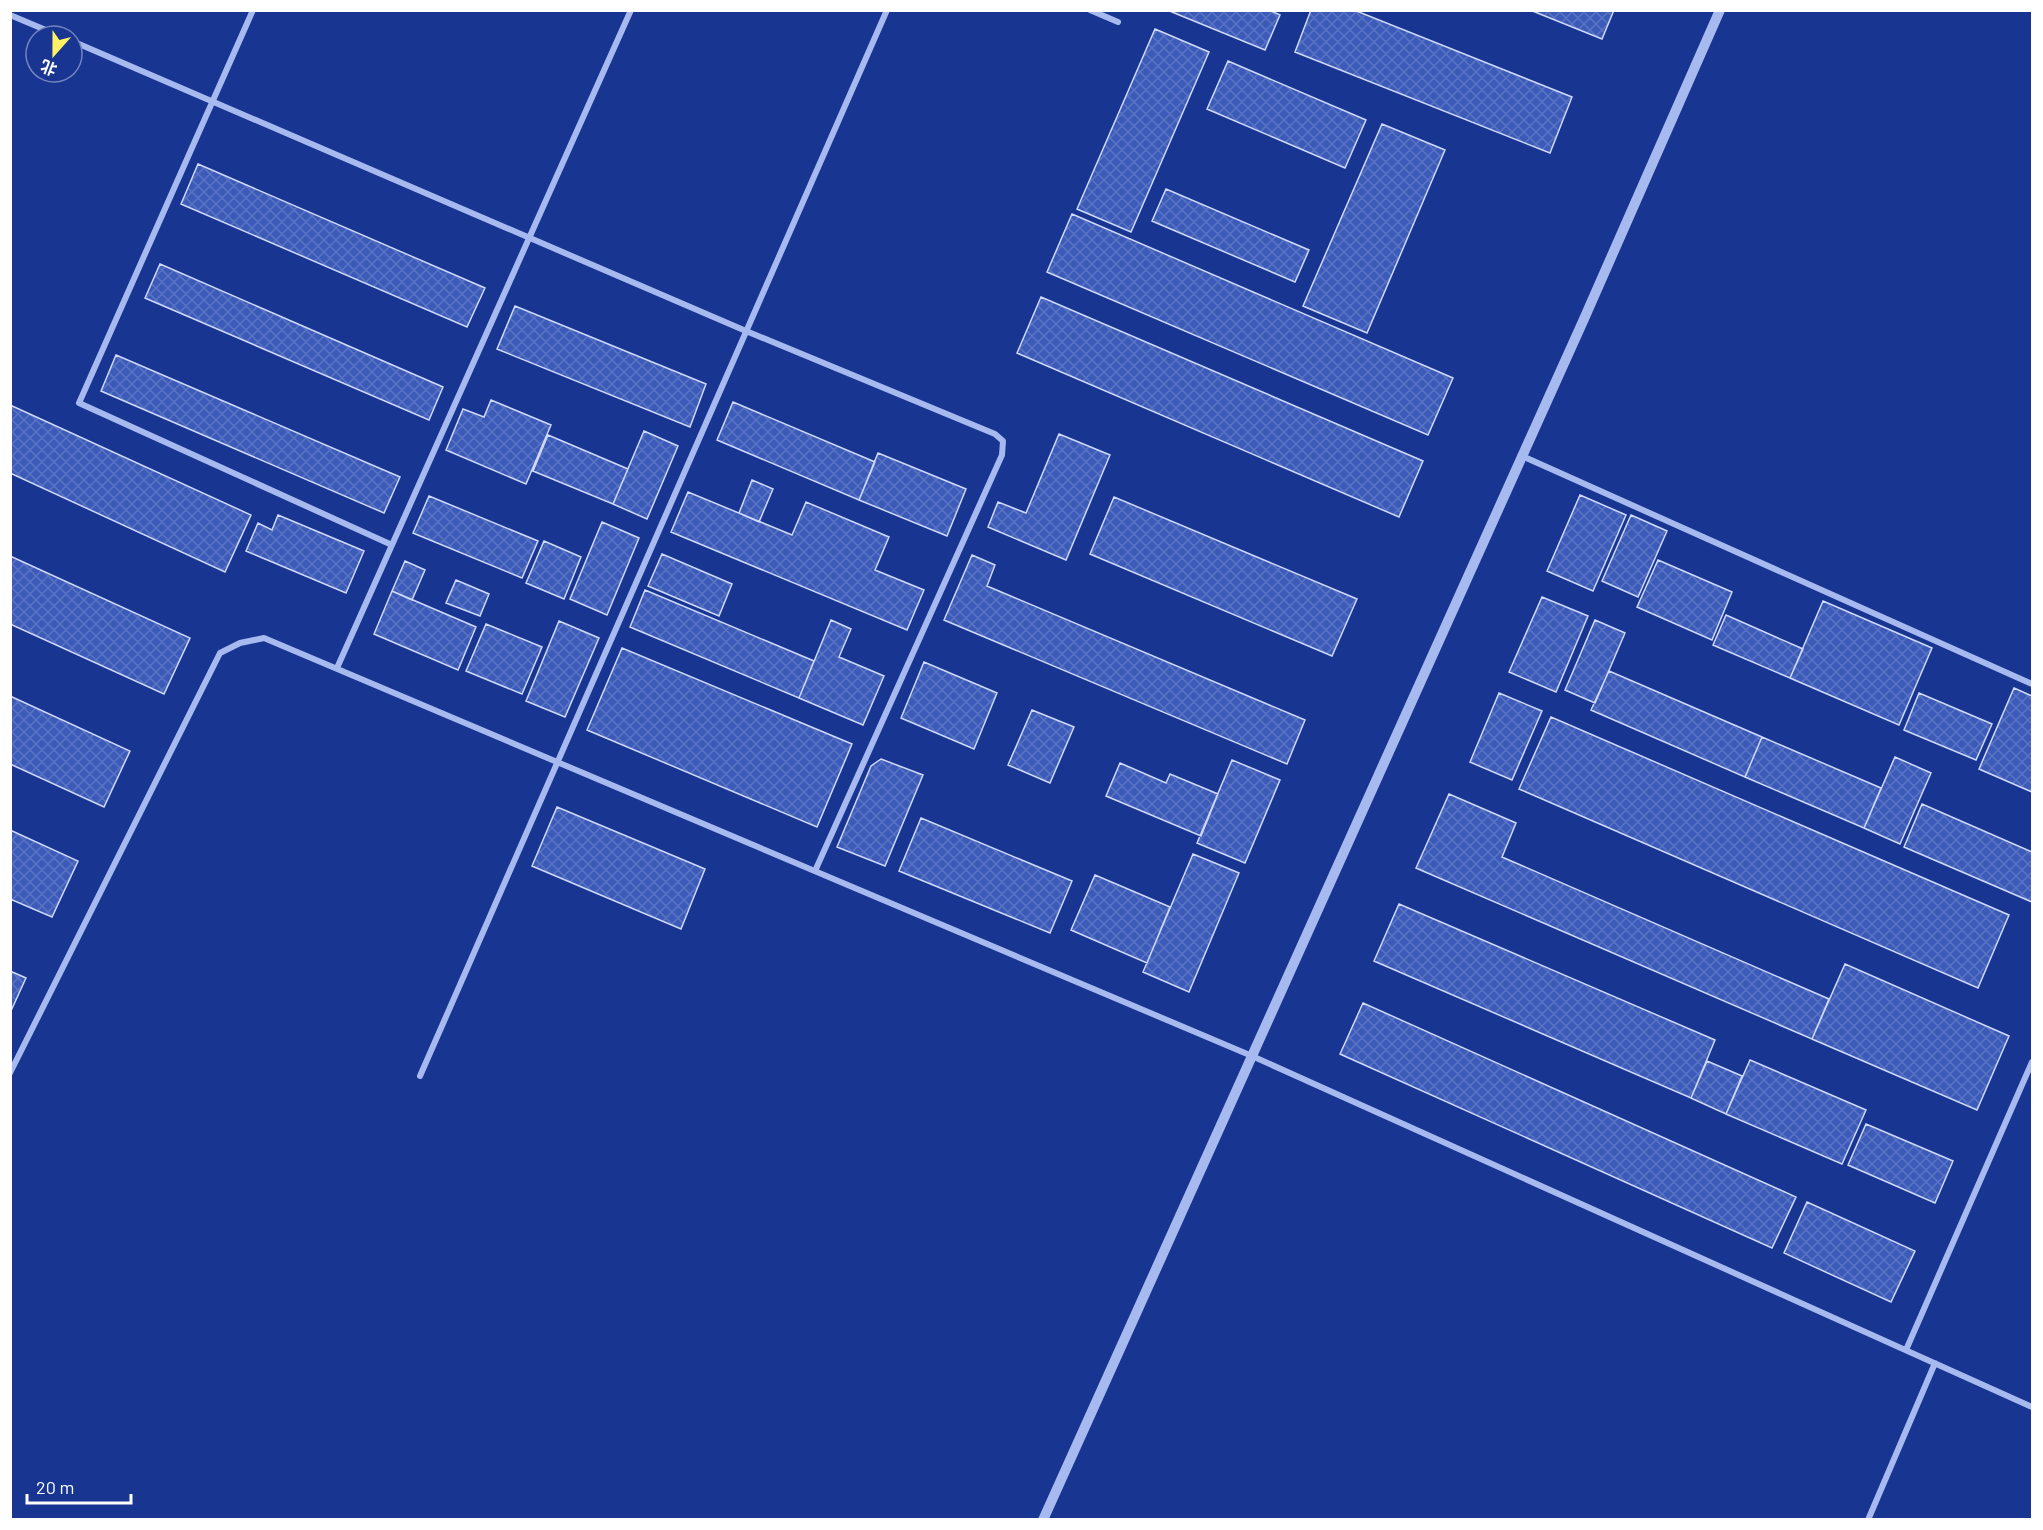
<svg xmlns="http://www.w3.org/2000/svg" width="2043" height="1530" font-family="Barlow,'Noto Sans SC',sans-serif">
  <defs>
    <pattern id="building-cross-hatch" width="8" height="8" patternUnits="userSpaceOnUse" patternTransform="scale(1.5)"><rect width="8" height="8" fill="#3c5bb9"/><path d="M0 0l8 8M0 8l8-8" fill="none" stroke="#5974c4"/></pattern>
  </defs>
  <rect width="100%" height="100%" fill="#183592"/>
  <path fill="url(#building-cross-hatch)" stroke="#ced9fb" stroke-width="1.5" d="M 1167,10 L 1269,10 L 1280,15 L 1265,50 Z
    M 1311,10 L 1354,10 L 1572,97 L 1550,153 L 1295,52 Z
    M 1530,10 L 1614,10 L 1602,39 Z
    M 1155,29 L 1209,52 L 1131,232 L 1077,209 Z
    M 1228,61 L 1366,120 L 1345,168 L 1207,109 Z
    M 1382,124 L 1445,150 L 1367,333 L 1303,306 Z
    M 198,164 L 485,288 L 467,327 L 181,204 Z
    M 1166,189 L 1309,250 L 1295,282 L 1152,221 Z
    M 1072,214 L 1453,378 L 1428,435 L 1047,272 Z
    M 160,264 L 443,387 L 429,420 L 145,298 Z
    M 1041,297 L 1423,461 L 1399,517 L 1017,353 Z
    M 515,306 L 706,384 L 690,427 L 497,349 Z
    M 116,355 L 400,477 L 384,513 L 101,391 Z
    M 491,400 L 551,425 L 526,484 L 446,450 L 463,409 L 484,417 Z
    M 733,402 L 875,462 L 859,500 L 717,440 Z
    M 10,405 L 251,515 L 225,572 L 10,473 Z
    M 644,431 L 678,446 L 647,519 L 613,504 Z
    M 1059,434 L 1110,455 L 1066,560 L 988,527 L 998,502 L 1026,513 Z
    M 548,435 L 628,469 L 613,504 L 533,471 Z
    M 878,453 L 966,489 L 947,536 L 859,500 Z
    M 752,480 L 773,489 L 759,522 L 739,513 Z
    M 688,492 L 792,535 L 806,502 L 889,537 L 875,570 L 924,590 L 907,630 L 671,532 Z
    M 1580,495 L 1626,515 L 1593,591 L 1547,571 Z
    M 429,496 L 538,541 L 522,578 L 413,533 Z
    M 1114,497 L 1357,599 L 1332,656 L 1090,554 Z
    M 278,515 L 364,551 L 346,593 L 246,551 L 258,523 L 272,530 Z
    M 1631,515 L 1667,531 L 1638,597 L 1602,581 Z
    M 602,522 L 639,538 L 607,615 L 570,599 Z
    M 544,541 L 581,557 L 564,599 L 526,583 Z
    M 662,554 L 732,584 L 719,616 L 648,586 Z
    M 972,555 L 995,565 L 987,586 L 1305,720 L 1287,764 L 944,620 Z
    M 10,556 L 190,638 L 164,694 L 10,624 Z
    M 1658,560 L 1732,592 L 1712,640 L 1637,607 Z
    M 405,561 L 425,570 L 412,600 L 392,591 Z
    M 456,580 L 489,594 L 480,616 L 446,603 Z
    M 645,590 L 814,661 L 799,698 L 630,627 Z
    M 392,591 L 476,627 L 458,670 L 374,634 Z
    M 1542,597 L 1588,616 L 1556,692 L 1509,672 Z
    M 1823,601 L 1932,648 L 1899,725 L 1790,678 Z
    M 1726,615 L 1803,649 L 1790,678 L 1713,645 Z
    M 831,620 L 851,629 L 839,657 L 884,676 L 863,725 L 799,698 Z
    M 1595,620 L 1625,633 L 1595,703 L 1565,690 Z
    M 559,621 L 599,638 L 565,717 L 526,701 Z
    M 486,624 L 542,647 L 522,694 L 466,671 Z
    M 622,648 L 852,744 L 817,827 L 587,730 Z
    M 924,662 L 997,693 L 974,749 L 901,718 Z
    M 1609,671 L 1762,737 L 1745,777 L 1591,710 Z
    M 2014,688 L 2032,696 L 2032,792 L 1979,769 Z
    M 1499,693 L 1542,711 L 1512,780 L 1470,762 Z
    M 1919,693 L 1992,724 L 1976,760 L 1904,730 Z
    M 10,696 L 130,751 L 104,807 L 10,764 Z
    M 1032,710 L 1074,727 L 1050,783 L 1008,765 Z
    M 1551,717 L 2009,915 L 1978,988 L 1519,789 Z
    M 1762,737 L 1881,788 L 1864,828 L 1745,777 Z
    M 1895,757 L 1931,773 L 1900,844 L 1864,828 Z
    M 881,759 L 923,775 L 885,866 L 837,847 L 871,766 Z
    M 1232,760 L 1280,780 L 1245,863 L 1197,843 Z
    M 1120,763 L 1166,783 L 1170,774 L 1218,794 L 1201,836 L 1106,796 Z
    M 1449,794 L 1516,823 L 1502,857 L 1829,999 L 1812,1039 L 1416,868 Z
    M 1922,804 L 2032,852 L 2032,902 L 1904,847 Z
    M 557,807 L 705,869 L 681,929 L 532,866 Z
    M 921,818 L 1072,881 L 1050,933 L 899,871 Z
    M 10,830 L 78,861 L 52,917 L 10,899 Z
    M 1193,854 L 1239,873 L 1189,992 L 1143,972 Z
    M 1095,875 L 1170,907 L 1147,963 L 1071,930 Z
    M 1399,904 L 1715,1040 L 1691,1098 L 1374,961 Z
    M 1845,964 L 2009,1036 L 1977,1110 L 1812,1039 Z
    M 10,971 L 26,978 L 10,1013 Z
    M 1363,1003 L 1796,1197 L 1772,1248 L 1340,1054 Z
    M 1750,1060 L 1866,1110 L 1842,1164 L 1726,1114 Z
    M 1707,1061 L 1742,1076 L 1726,1114 L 1691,1098 Z
    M 1866,1124 L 1953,1161 L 1935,1203 L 1848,1165 Z
    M 1807,1202 L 1915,1251 L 1891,1302 L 1784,1253 Z"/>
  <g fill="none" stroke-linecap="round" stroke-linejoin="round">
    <path stroke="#a7baf0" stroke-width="6" d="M 253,10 L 79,403 L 392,545
      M 1090,10 L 1118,22
      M 10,15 L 60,36
      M 72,41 L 746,331 L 995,434 L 1003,441 L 1002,455 L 815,871
      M 1522,456 L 2032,684
      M 337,668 L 631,10
      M 10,1073 L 220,653 L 240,643 L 264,638 L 1252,1056 L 2032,1407
      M 420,1076 L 887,10
      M 1906,1350 L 2032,1062
      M 1868,1520 L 1935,1363"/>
    <path stroke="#a7baf0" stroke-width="10" d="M 1043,1520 L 1584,319 L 1720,10"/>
  </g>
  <rect width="2043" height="1530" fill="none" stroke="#ffffff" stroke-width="24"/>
  <g transform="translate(54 54) rotate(201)"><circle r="28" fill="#183592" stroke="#7486be" stroke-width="1.5"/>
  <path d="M0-4.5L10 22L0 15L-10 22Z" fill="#fff166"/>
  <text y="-9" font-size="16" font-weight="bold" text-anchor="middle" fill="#ffffff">北</text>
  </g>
  <path d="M27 1494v9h104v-9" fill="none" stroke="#ffffff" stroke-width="3"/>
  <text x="36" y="1494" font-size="18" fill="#ffffff" stroke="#183592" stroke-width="4.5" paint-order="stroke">20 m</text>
</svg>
